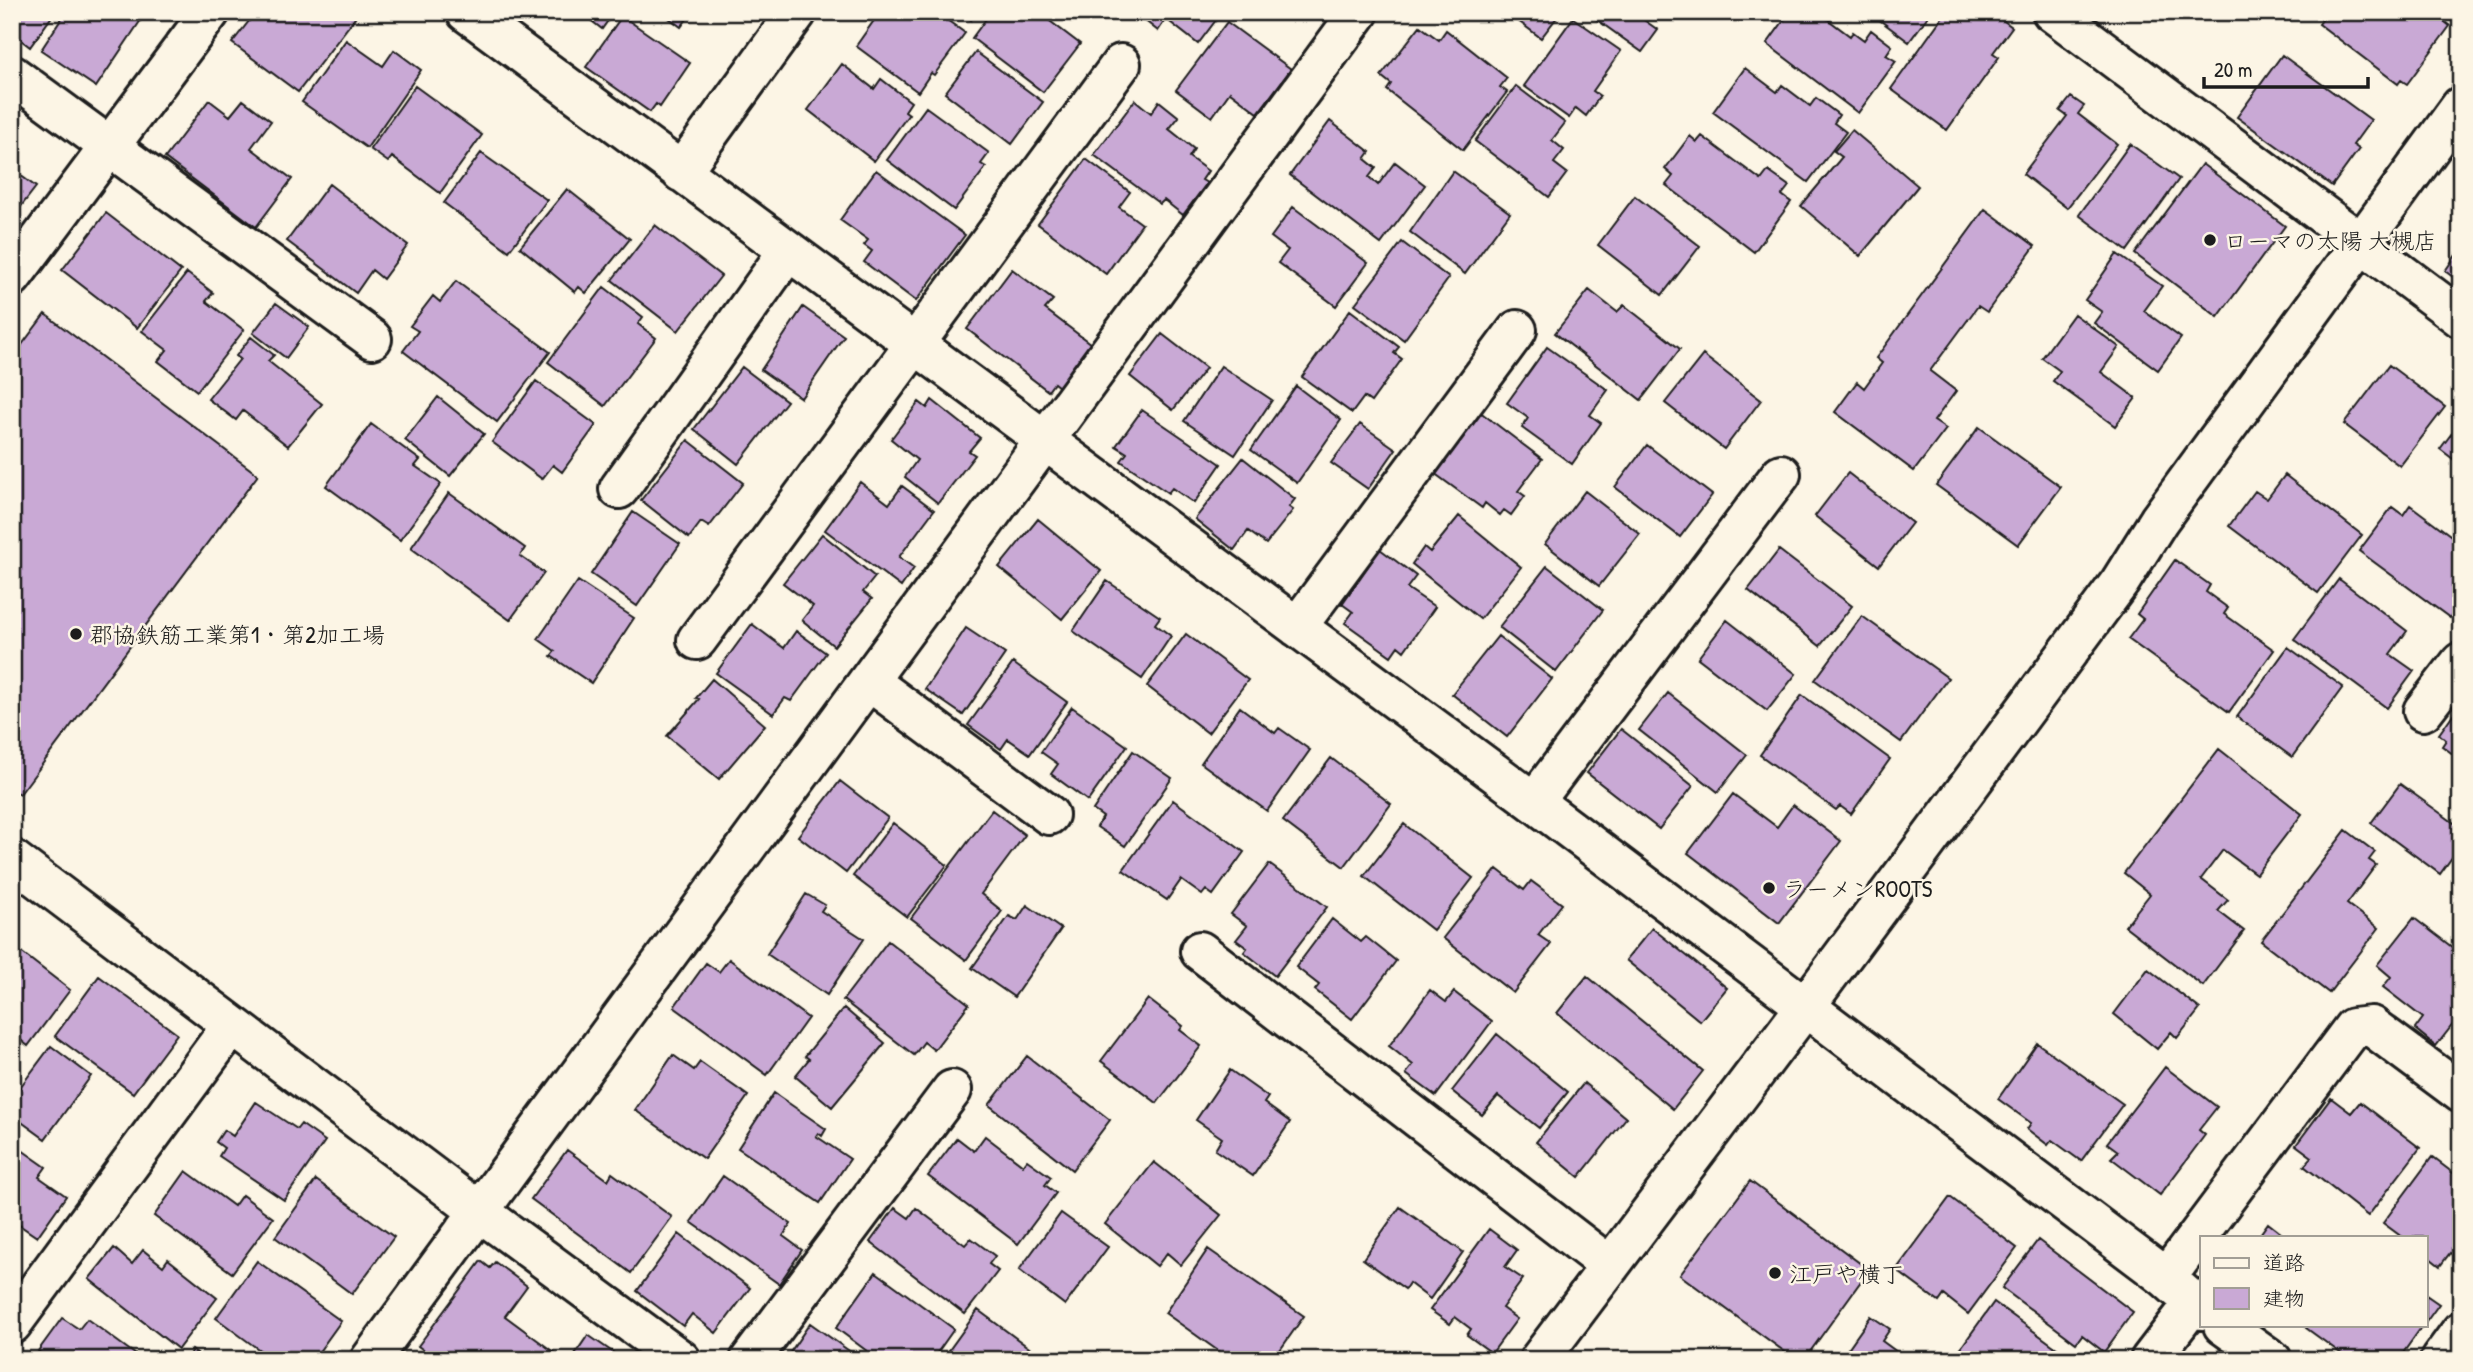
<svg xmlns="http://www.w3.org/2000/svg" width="2473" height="1372" font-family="'Patrick Hand','Klee One',sans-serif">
  <rect width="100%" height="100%" fill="#fcf5e5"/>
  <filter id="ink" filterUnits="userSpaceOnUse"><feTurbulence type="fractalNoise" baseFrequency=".0143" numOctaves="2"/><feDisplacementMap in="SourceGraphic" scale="14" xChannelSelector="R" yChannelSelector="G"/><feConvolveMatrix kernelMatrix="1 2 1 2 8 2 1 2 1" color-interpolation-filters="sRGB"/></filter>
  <g filter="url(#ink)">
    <path fill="#c9a9d5" stroke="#1c1c1c" stroke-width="2" d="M 12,12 L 55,12 L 30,47 L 12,33 Z
      M 66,12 L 138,12 L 143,17 L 96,87 L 41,50 Z
      M 256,12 L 355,12 L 358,14 L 298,92 L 232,43 Z
      M 580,12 L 614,12 L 602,29 Z
      M 661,12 L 692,12 L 681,27 Z
      M 880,12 L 918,12 L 928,20 L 936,12 L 965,33 L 934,75 L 931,73 L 918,92 L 856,46 Z
      M 960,12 L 977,12 L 971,20 Z
      M 991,12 L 1038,12 L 1080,44 L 1043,92 L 972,38 Z
      M 1059,12 L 1079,12 L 1072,22 Z
      M 1134,12 L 1222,12 L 1198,44 L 1166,19 L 1158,31 Z
      M 1506,12 L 1561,12 L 1541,38 Z
      M 1586,12 L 1649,12 L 1644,20 L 1658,30 L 1642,52 Z
      M 1790,12 L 1818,12 L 1850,36 L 1853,32 L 1864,40 L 1871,30 L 1892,46 L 1886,55 L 1896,61 L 1858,113 L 1767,44 Z
      M 1869,12 L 1931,12 L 1909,42 Z
      M 1946,12 L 1992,12 L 2012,27 L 1993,53 L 1999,57 L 1947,130 L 1891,89 Z
      M 2328,12 L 2432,12 L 2450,26 L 2407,84 L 2401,80 L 2398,84 L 2319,24 Z
      M 622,16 L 690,63 L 660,107 L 656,104 L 650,112 L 586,67 Z
      M 1573,18 L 1621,51 L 1593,91 L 1600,96 L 1586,116 L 1576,108 L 1569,118 L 1524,86 Z
      M 1227,22 L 1291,69 L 1258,113 L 1230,92 L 1212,117 L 1176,90 Z
      M 1420,26 L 1439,40 L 1446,30 L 1507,78 L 1500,87 L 1507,92 L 1463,150 L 1387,90 L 1391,84 L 1381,76 Z
      M 346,40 L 383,66 L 394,50 L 421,70 L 367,148 L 302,102 Z
      M 976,52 L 1043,102 L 1012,144 L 945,93 Z
      M 2282,55 L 2371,120 L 2353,145 L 2359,149 L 2332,186 L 2237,117 Z
      M 842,64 L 874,89 L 881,79 L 911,102 L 905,111 L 909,114 L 874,161 L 808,110 Z
      M 1745,68 L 1777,92 L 1782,85 L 1810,106 L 1816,98 L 1839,115 L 1834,123 L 1846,132 L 1808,182 L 1713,112 Z
      M 415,86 L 482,135 L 440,193 L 392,157 L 388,162 L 370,149 Z
      M 1516,86 L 1565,123 L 1552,140 L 1564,150 L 1554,163 L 1567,173 L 1549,197 L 1475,141 Z
      M 2071,97 L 2084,106 L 2078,114 L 2117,144 L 2067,208 L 2023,174 L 2067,116 L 2060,111 Z
      M 209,100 L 230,116 L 243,100 L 271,121 L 251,148 L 292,179 L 256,227 L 165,158 Z
      M 1135,100 L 1151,113 L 1159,101 L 1179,117 L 1169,129 L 1194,149 L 1189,157 L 1208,171 L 1202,180 L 1207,183 L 1183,215 L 1164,200 L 1160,204 L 1094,155 Z
      M 926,107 L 989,153 L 981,164 L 986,167 L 954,210 L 887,160 Z
      M 1330,121 L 1370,152 L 1365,159 L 1376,168 L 1369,177 L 1378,185 L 1395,162 L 1425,185 L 1381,244 L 1290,175 Z
      M 1852,130 L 1918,186 L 1860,256 L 1801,206 L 1842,157 L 1834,151 Z
      M 1690,136 L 1697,142 L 1702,136 L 1761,180 L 1768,171 L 1789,186 L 1782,195 L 1791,202 L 1754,252 L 1666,185 L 1673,176 L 1665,169 Z
      M 2130,144 L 2179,179 L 2127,251 L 2079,215 Z
      M 481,153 L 547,200 L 509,251 L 444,203 Z
      M 1086,159 L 1130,192 L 1119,207 L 1142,224 L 1106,274 L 1038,224 Z
      M 2202,164 L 2285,226 L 2218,317 L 2135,254 Z
      M 12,169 L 36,187 L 12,218 Z
      M 876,170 L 965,235 L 916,301 L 864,262 L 872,251 L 864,245 L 868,240 L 840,220 Z
      M 1453,171 L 1510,213 L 1465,274 L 1410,232 Z
      M 329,184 L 408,245 L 383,279 L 372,270 L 356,293 L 287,241 Z
      M 567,189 L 630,239 L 586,293 L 579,287 L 575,292 L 520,247 Z
      M 1635,196 L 1700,246 L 1662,295 L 1598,245 Z
      M 1293,207 L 1368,263 L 1336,306 L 1278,263 L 1288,250 L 1271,237 Z
      M 1985,209 L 2035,246 L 1987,312 L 1978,306 L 1930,371 L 1956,391 L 1934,421 L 1946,429 L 1914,471 L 1835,412 L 1857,382 L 1864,388 L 1882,363 L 1876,358 Z
      M 106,213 L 181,271 L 137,328 L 62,270 Z
      M 655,225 L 721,276 L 678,331 L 612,280 Z
      M 1402,242 L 1449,278 L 1404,340 L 1355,304 Z
      M 2461,248 L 2461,283 L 2445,271 Z
      M 2117,254 L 2162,286 L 2144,311 L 2181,338 L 2158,370 L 2094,323 L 2102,312 L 2085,300 Z
      M 1012,269 L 1053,300 L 1045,309 L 1091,344 L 1059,387 L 1054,383 L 1048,391 L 967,329 Z
      M 187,273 L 213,293 L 206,301 L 244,330 L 197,391 L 158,361 L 167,350 L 142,331 Z
      M 456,281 L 550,352 L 497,422 L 403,351 L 418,331 L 410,326 L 433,296 L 440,302 Z
      M 604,287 L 643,317 L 638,324 L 656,338 L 605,406 L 548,362 Z
      M 1589,290 L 1617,312 L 1624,305 L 1680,349 L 1641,400 L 1555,333 Z
      M 276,303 L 309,327 L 286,358 L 253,333 Z
      M 803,307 L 844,336 L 801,398 L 761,370 Z
      M 1350,310 L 1399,347 L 1394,353 L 1402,359 L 1371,402 L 1364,397 L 1352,413 L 1302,377 Z
      M 45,314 L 258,475 L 20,794 L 12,789 L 12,358 Z
      M 2074,314 L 2119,347 L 2101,372 L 2136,398 L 2115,426 L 2053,381 L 2060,371 L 2042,358 Z
      M 1162,334 L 1206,368 L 1173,410 L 1130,376 Z
      M 251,337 L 274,355 L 268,361 L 322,404 L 288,446 L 243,411 L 236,420 L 208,399 L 240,359 L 236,356 Z
      M 1547,347 L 1608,390 L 1590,415 L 1601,423 L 1572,464 L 1522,428 L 1528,418 L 1507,403 Z
      M 1703,355 L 1761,400 L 1724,449 L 1665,403 Z
      M 2389,365 L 2445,407 L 2400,466 L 2344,424 Z
      M 1221,366 L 1272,400 L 1235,455 L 1184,421 Z
      M 742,367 L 787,401 L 738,464 L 694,429 Z
      M 536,381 L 596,425 L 562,472 L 553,465 L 542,479 L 492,442 Z
      M 1296,386 L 1341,420 L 1297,483 L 1251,450 Z
      M 438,397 L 484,434 L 450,476 L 405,440 Z
      M 932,400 L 980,438 L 969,451 L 975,455 L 938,503 L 905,477 L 917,460 L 891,439 L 919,402 L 927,408 Z
      M 1142,410 L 1221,464 L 1194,503 L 1172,488 L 1168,493 L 1121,461 L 1127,453 L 1116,446 Z
      M 1479,411 L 1542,459 L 1518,491 L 1525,496 L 1511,515 L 1504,510 L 1500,515 L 1485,503 L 1482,508 L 1434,473 Z
      M 2461,421 L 2461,465 L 2440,449 Z
      M 371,424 L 420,460 L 415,466 L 441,484 L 400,540 L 326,486 Z
      M 1360,424 L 1396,449 L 1368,489 L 1331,463 Z
      M 1979,427 L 2061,487 L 2018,545 L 1936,485 Z
      M 688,440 L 743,483 L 709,527 L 701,522 L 689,538 L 641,500 Z
      M 1647,445 L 1712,495 L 1680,537 L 1615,487 Z
      M 1243,458 L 1295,499 L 1289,507 L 1293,510 L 1266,544 L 1248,531 L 1234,550 L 1195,519 Z
      M 1848,473 L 1912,523 L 1879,566 L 1815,516 Z
      M 2285,475 L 2362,535 L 2318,593 L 2229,526 L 2255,491 L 2267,499 Z
      M 860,482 L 889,504 L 902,486 L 934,510 L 899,557 L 914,568 L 901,587 L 825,530 Z
      M 1585,491 L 1640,534 L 1599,586 L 1545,544 Z
      M 449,493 L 525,548 L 520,556 L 544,573 L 510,620 L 411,548 Z
      M 2410,505 L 2458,541 L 2453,548 L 2461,553 L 2461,603 L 2450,618 L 2359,551 L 2392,507 L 2403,515 Z
      M 633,512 L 680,544 L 637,606 L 591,574 Z
      M 1459,516 L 1521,567 L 1480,619 L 1412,564 L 1424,547 L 1430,552 Z
      M 1038,519 L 1101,571 L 1062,619 L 999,567 Z
      M 822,534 L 875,577 L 863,592 L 872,599 L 834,646 L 802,620 L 813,606 L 783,583 Z
      M 1380,549 L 1416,576 L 1407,588 L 1435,607 L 1404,651 L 1398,646 L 1391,656 L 1345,623 L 1353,612 L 1342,604 Z
      M 1779,550 L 1852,606 L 1820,646 L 1748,590 Z
      M 2175,560 L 2210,585 L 2206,592 L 2228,608 L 2224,614 L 2274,650 L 2229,712 L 2128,639 L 2143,619 L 2137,614 Z
      M 1547,566 L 1603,610 L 1556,672 L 1499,627 Z
      M 2339,579 L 2407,631 L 2390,654 L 2414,671 L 2387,708 L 2294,639 Z
      M 578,581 L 634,618 L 591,683 L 551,656 L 555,651 L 538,639 Z
      M 1107,581 L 1160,617 L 1155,624 L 1171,636 L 1142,679 L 1073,631 Z
      M 1862,616 L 1948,678 L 1901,742 L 1815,680 Z
      M 1727,620 L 1796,674 L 1767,711 L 1698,658 Z
      M 752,624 L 784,648 L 796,631 L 826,653 L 791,701 L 785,698 L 773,714 L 716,673 Z
      M 966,628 L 1005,654 L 963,715 L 925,689 Z
      M 1186,634 L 1248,680 L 1208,733 L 1147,686 Z
      M 1498,636 L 1552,679 L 1507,737 L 1452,694 Z
      M 2288,647 L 2343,687 L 2292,757 L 2237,717 Z
      M 1013,663 L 1067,702 L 1030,754 L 1008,739 L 1001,749 L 968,725 Z
      M 712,679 L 765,725 L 719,779 L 667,736 L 699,699 L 696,698 Z
      M 1668,693 L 1747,755 L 1718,792 L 1639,730 Z
      M 1802,695 L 1890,759 L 1851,814 L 1840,806 L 1836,810 L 1760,755 Z
      M 2461,703 L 2461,760 L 2442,746 L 2446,740 L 2439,734 Z
      M 1072,707 L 1127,746 L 1088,801 L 1051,774 L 1058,764 L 1041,752 Z
      M 1240,707 L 1275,733 L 1279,728 L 1310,750 L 1267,811 L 1201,763 Z
      M 1621,729 L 1693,786 L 1659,829 L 1587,773 Z
      M 2219,749 L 2302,814 L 2256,874 L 2223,850 L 2201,879 L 2228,900 L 2218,911 L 2244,931 L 2203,986 L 2125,926 L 2150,894 L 2124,873 Z
      M 1133,751 L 1172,778 L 1125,846 L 1097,827 L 1103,817 L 1093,810 Z
      M 1331,758 L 1391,804 L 1344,867 L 1283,821 Z
      M 840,781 L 888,818 L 846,873 L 798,836 Z
      M 2400,784 L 2461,828 L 2461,845 L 2440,874 L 2371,823 Z
      M 1733,794 L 1777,827 L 1793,805 L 1841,841 L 1779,923 L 1688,853 Z
      M 1173,800 L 1244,852 L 1213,895 L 1206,890 L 1202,895 L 1181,880 L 1167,900 L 1123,870 Z
      M 992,810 L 1025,835 L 981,894 L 1002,911 L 966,960 L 911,918 Z
      M 893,823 L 947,865 L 907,917 L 853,876 Z
      M 1404,824 L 1473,878 L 1433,930 L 1364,876 Z
      M 2346,830 L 2375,852 L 2369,860 L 2376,865 L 2347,904 L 2379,928 L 2329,993 L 2261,941 Z
      M 1269,864 L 1327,907 L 1275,976 L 1244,952 L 1247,948 L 1236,940 L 1247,926 L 1231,914 Z
      M 1497,869 L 1524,890 L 1531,881 L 1562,904 L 1538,935 L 1551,944 L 1513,993 L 1443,938 Z
      M 806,894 L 825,905 L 821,911 L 864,939 L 827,995 L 767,954 Z
      M 1027,905 L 1061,929 L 1014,997 L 972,968 L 1009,916 L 1017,920 Z
      M 2414,918 L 2461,954 L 2461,1014 L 2436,1046 L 2415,1029 L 2423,1018 L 2383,987 L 2391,977 L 2377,965 Z
      M 1332,919 L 1361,942 L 1366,937 L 1396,961 L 1352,1019 L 1315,990 L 1319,985 L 1296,967 Z
      M 1652,928 L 1727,988 L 1700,1021 L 1626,960 Z
      M 888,941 L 969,1004 L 934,1050 L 924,1042 L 914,1055 L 843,1000 Z
      M 12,945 L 70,990 L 28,1046 L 12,1033 Z
      M 729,959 L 808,1018 L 767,1075 L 674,1007 L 706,963 L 719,972 Z
      M 2148,969 L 2200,1009 L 2177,1038 L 2171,1032 L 2157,1049 L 2114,1014 Z
      M 99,976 L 177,1034 L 133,1093 L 55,1036 Z
      M 1587,976 L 1703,1071 L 1673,1109 L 1557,1013 Z
      M 1430,990 L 1446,1002 L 1454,992 L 1492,1021 L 1436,1096 L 1406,1074 L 1413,1065 L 1389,1046 Z
      M 1148,999 L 1183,1026 L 1180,1030 L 1201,1046 L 1157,1103 L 1101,1061 Z
      M 844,1008 L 885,1043 L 832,1107 L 795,1076 L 809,1059 L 805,1056 Z
      M 1497,1034 L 1568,1092 L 1539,1128 L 1498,1096 L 1482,1115 L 1452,1091 Z
      M 2037,1043 L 2123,1104 L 2081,1161 L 2052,1140 L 2048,1145 L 2027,1129 L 2031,1123 L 1998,1099 Z
      M 51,1046 L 91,1076 L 45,1139 L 12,1115 L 12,1098 Z
      M 673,1055 L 694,1070 L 700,1062 L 748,1096 L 704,1159 L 635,1110 Z
      M 1027,1056 L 1110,1120 L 1072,1170 L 989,1105 Z
      M 2165,1067 L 2217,1107 L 2199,1130 L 2205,1135 L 2160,1195 L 2111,1158 L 2118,1151 L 2107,1143 Z
      M 1230,1070 L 1268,1097 L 1264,1103 L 1290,1122 L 1253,1176 L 1215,1150 L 1222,1138 L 1196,1120 Z
      M 1584,1083 L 1626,1118 L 1579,1177 L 1536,1142 Z
      M 774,1093 L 826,1129 L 822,1136 L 818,1133 L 816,1136 L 850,1159 L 820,1203 L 738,1148 Z
      M 2331,1098 L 2351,1113 L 2360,1102 L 2420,1148 L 2368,1216 L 2304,1166 L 2312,1157 L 2296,1145 Z
      M 256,1102 L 297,1129 L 301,1124 L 325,1141 L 284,1200 L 219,1156 L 224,1148 L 216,1142 L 224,1130 L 233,1136 Z
      M 985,1136 L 1023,1165 L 1027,1160 L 1051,1177 L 1045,1185 L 1056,1193 L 1018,1244 L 928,1176 L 957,1138 L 974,1151 Z
      M 12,1143 L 46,1167 L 39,1177 L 66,1196 L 37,1237 L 12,1220 Z
      M 567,1150 L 608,1180 L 612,1173 L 672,1217 L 631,1273 L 531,1199 Z
      M 2432,1157 L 2461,1179 L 2461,1261 L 2450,1253 L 2440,1266 L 2426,1255 L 2426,1237 L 2402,1237 L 2383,1223 Z
      M 1154,1162 L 1221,1215 L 1181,1265 L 1167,1253 L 1157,1266 L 1105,1224 Z
      M 186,1171 L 234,1206 L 242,1195 L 273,1218 L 232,1273 L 154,1216 Z
      M 723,1176 L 791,1224 L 783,1236 L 802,1250 L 779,1284 L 691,1222 Z
      M 316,1180 L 394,1237 L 352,1294 L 275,1237 Z
      M 1750,1181 L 1869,1270 L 1804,1360 L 1796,1360 L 1680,1275 Z
      M 1950,1197 L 2017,1248 L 1968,1314 L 1944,1295 L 1939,1302 L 1896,1270 Z
      M 1400,1207 L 1463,1252 L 1430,1299 L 1409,1283 L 1405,1289 L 1363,1259 Z
      M 895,1208 L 909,1218 L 916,1208 L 965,1245 L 971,1238 L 995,1256 L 989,1264 L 998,1271 L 965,1314 L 870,1242 Z
      M 1061,1213 L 1108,1247 L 1065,1305 L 1019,1270 Z
      M 2268,1223 L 2286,1237 L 2258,1237 Z
      M 1489,1229 L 1517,1250 L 1505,1267 L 1523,1279 L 1502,1308 L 1517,1319 L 1492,1353 L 1467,1335 L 1471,1329 L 1455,1317 L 1450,1324 L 1430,1310 Z
      M 679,1234 L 750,1288 L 716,1333 L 692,1314 L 683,1326 L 637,1291 Z
      M 2038,1240 L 2133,1312 L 2104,1352 L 2082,1335 L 2076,1343 L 2002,1288 Z
      M 114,1248 L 132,1264 L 143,1250 L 163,1266 L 168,1259 L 217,1298 L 178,1349 L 89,1279 Z
      M 1208,1249 L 1304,1316 L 1273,1360 L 1231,1360 L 1165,1313 Z
      M 257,1261 L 341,1321 L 313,1360 L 273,1360 L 216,1318 Z
      M 481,1261 L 490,1268 L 495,1262 L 527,1286 L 505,1316 L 555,1353 L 551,1360 L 437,1360 L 418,1346 Z
      M 876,1272 L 954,1329 L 932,1360 L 879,1360 L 836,1328 Z
      M 2426,1295 L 2439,1304 L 2426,1322 Z
      M 1994,1302 L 2073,1360 L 1952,1360 Z
      M 978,1310 L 1036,1353 L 1031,1360 L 942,1360 Z
      M 1871,1316 L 1890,1329 L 1882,1341 L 1908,1360 L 1840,1360 Z
      M 62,1318 L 79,1329 L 87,1319 L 143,1360 L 49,1360 L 38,1351 Z
      M 810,1323 L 852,1353 L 847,1360 L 785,1360 Z
      M 2308,1325 L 2423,1325 L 2398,1360 L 2350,1360 L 2306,1328 Z
      M 588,1335 L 624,1360 L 571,1360 Z
      M 192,1350 L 205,1360 L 186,1360 Z"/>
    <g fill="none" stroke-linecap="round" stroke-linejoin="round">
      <g stroke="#1c1c1c" stroke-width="44">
        <path id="minor" d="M 466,12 L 1534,802 L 2166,1278 L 2202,1310
          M 2052,12 L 2461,318
          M 12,75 L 372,339
          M 681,172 L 797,12
          M 12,277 L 210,12
          M 619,489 L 788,251
          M 1297,627 L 1517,330
          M 697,640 L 1121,64
          M 869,681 L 1049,815
          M 2423,711 L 2461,662
          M 1534,802 L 1781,474
          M 12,859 L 480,1212 L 681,1360
          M 1200,951 L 1610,1266
          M 2166,1278 L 2353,1028 L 2371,1026 L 2461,1093
          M 12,1324 L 232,1025
          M 2223,1325 L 2272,1360
          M 370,1360 L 1359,12
          M 750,1360 L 952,1090
          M 1539,1360 L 1805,1007 L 2120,582 L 2159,520 L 2461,106
          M 2150,1360 L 2193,1304
          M 2440,1360 L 2461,1331"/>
      </g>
      <use href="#minor" stroke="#fcf5e5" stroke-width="38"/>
    </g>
  </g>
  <g fill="#1c1c1c" stroke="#fcf5e5" stroke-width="2.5">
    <circle cx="2210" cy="240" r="7"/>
    <circle cx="76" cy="634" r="7"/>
    <circle cx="1769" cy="888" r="7"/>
    <circle cx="1775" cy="1273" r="7"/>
  </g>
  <g text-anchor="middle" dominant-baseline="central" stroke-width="5" stroke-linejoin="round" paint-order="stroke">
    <g font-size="23" fill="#1c1c1c" stroke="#fcf5e5" text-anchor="start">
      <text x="2224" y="240">ローマの太陽 大槻店</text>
      <text x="90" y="634">郡協鉄筋工業第1・第2加工場</text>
      <text x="1783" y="888">ラーメンROOTS</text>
      <text x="1789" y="1273">江戸や横丁</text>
    </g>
  </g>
  <rect width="2473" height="1372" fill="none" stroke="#fcf5e5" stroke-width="42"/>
  <rect x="21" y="21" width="2431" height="1330" fill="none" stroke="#1c1c1c" stroke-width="2.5" filter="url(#ink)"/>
  <rect x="2200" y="1236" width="228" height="91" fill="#fcf5e5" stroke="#a29e95" stroke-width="2"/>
  <rect x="2214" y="1258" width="35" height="10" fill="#fcf5e5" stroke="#a29e95" stroke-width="2"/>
  <text x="2263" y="1270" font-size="21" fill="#1c1c1c">道路</text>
  <rect x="2214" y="1288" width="35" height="21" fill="#c9a9d5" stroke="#a29e95" stroke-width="2"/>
  <text x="2263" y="1306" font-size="21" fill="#1c1c1c">建物</text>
  <path d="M2204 77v10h164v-10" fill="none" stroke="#1c1c1c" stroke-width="3.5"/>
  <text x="2214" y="77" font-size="21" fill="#1c1c1c" stroke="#fcf5e5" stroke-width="5" paint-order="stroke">20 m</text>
</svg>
